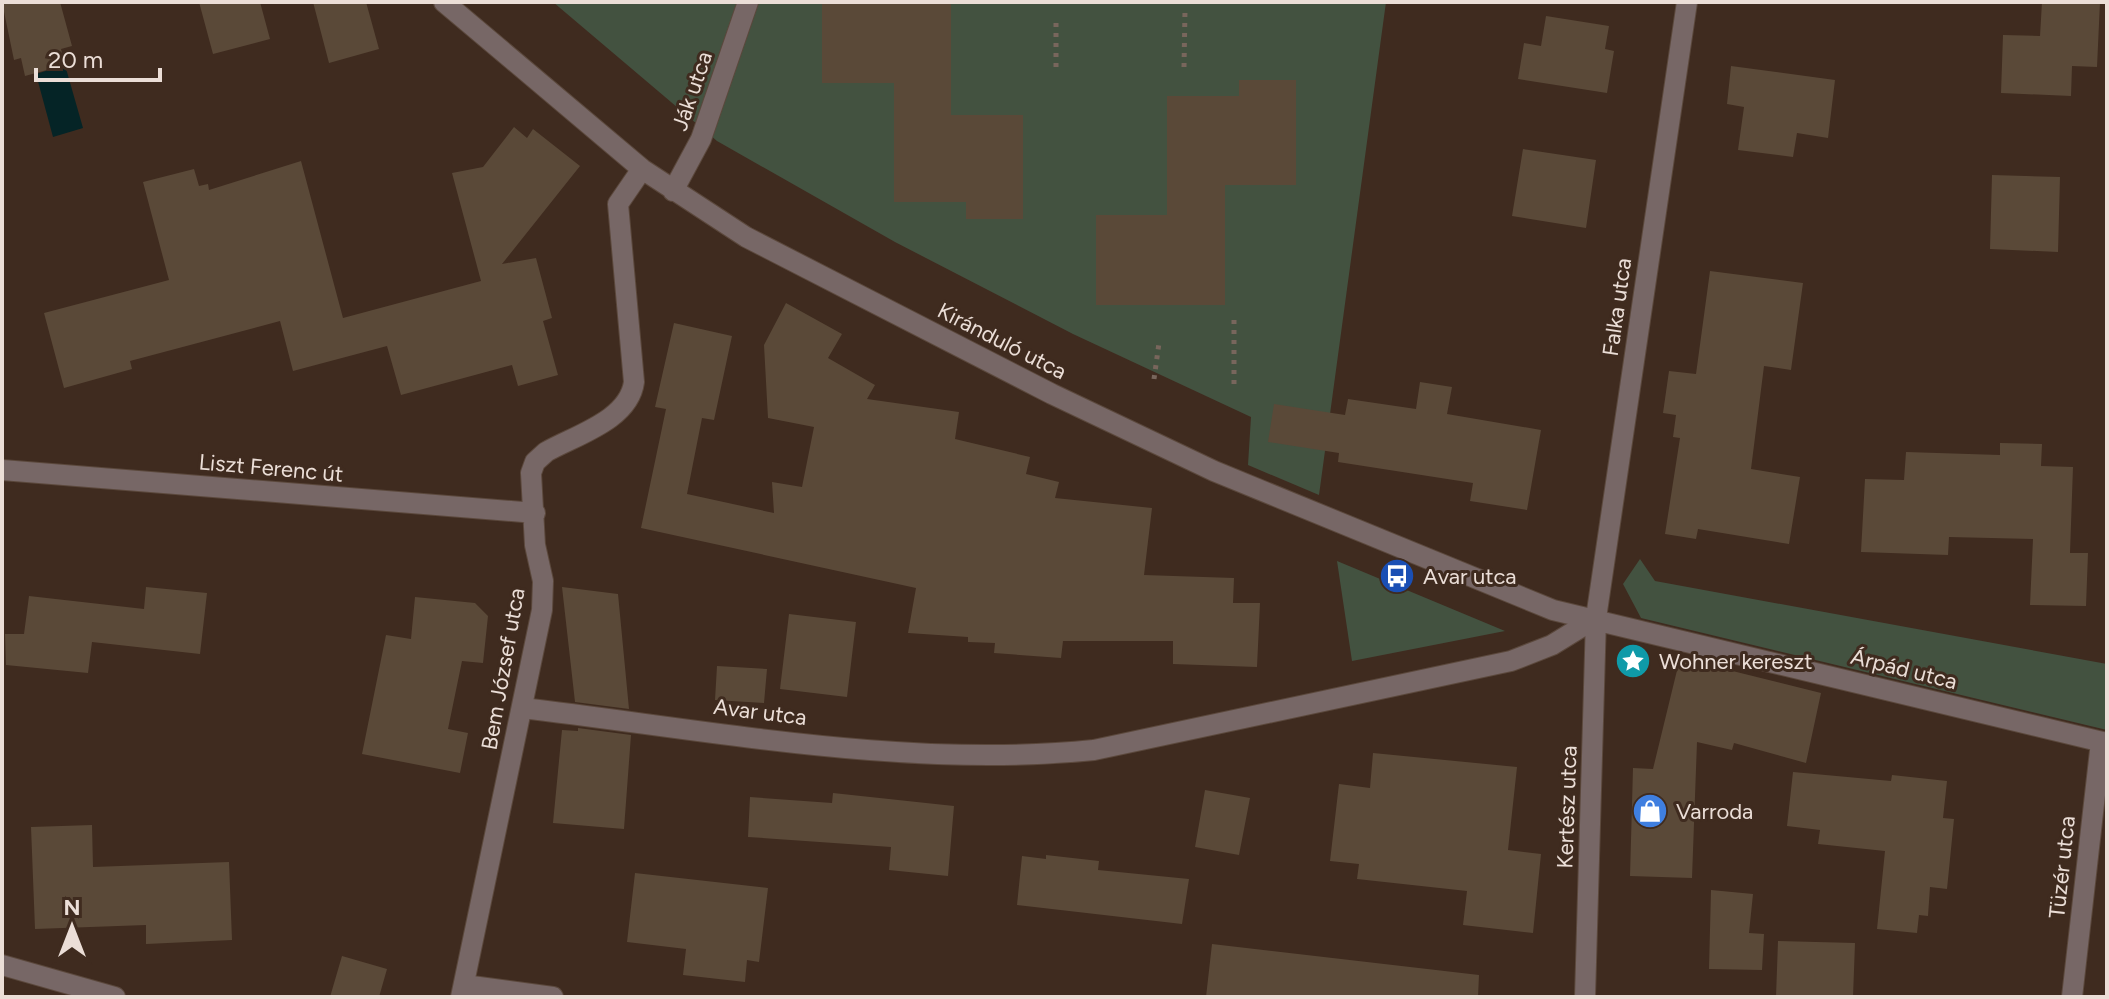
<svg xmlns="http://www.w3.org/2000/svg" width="2109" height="999" font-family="Figtree,sans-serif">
  <rect width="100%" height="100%" fill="#3f2b1f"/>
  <path fill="#435240" d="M 553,2 L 1386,2 L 1319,495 L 1248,465 L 1251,417 L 1073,334 L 895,242 L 717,141 Z
    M 1640,559 L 1655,581 L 2107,664 L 2107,730 L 1641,618 L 1623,584 Z
    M 1337,561 L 1505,631 L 1352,661 Z"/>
  <path fill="#052426" d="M 65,65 L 83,128 L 53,137 L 36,74 Z"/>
  <path fill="#5a4938" d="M 2,2 L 60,2 L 72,46 L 61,49 L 65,65 L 25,76 L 21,58 L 14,60 Z
    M 199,2 L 260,2 L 270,39 L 213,54 Z
    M 313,2 L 366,2 L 379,49 L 329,63 Z
    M 822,2 L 951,2 L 951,115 L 1023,115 L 1023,219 L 966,219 L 966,202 L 894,202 L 894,83 L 822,83 Z
    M 2042,2 L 2100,2 L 2097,67 L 2072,66 L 2071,96 L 2001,93 L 2003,35 L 2040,36 Z
    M 1546,16 L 1609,26 L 1605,49 L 1614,51 L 1607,93 L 1518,79 L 1524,43 L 1541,46 Z
    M 1731,66 L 1835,80 L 1828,138 L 1797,133 L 1793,157 L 1738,150 L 1744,107 L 1727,104 Z
    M 1239,80 L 1296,80 L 1296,185 L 1225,185 L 1225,305 L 1096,305 L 1096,215 L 1167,215 L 1167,96 L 1239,96 Z
    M 514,127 L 527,138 L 533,129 L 580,166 L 502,264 L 536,258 L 552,318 L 543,321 L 558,375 L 518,386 L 512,365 L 401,395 L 387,346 L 293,371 L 280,321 L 130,361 L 132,369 L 64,388 L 44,313 L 169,280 L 143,182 L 194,169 L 199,186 L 208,184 L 209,190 L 301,161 L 343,318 L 481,281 L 452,173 L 483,167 Z
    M 1523,149 L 1596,160 L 1586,228 L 1512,216 Z
    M 1992,175 L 2060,177 L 2058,252 L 1990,249 Z
    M 1710,271 L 1803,283 L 1791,370 L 1764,366 L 1751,469 L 1800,477 L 1789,544 L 1698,529 L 1696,539 L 1665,534 L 1680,438 L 1673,437 L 1676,415 L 1663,413 L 1669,371 L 1696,374 Z
    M 786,303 L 842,334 L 828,358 L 875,385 L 867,399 L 959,412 L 955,439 L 1030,457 L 1026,474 L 1059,482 L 1055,498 L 1152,508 L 1144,575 L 1234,578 L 1233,603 L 1260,603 L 1257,667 L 1173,664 L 1173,641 L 1063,641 L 1061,658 L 994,653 L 995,643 L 968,642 L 968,637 L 908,633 L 916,588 L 641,528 L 666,409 L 655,407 L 674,323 L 732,336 L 714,420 L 702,418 L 687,494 L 774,513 L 772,482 L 802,487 L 814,427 L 768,418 L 764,345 Z
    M 1420,382 L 1452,387 L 1447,414 L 1541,430 L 1527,510 L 1470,501 L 1473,483 L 1338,462 L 1339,453 L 1268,442 L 1274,404 L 1345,415 L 1348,399 L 1416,409 Z
    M 2000,443 L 2042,444 L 2041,466 L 2073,467 L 2070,553 L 2088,553 L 2086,606 L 2030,605 L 2033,539 L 1949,537 L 1948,555 L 1861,552 L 1865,479 L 1904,480 L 1906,452 L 2000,455 Z
    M 146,587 L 207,593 L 200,654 L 92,642 L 88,673 L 6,665 L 5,634 L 24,634 L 29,596 L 144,609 Z
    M 562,587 L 618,594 L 629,709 L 575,702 Z
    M 415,597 L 475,603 L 488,616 L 483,663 L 462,661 L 448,729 L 468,733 L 460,773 L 362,754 L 386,635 L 411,639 Z
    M 789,614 L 856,622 L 847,697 L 780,689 Z
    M 1680,658 L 1821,693 L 1806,763 L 1734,743 L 1732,750 L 1697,742 L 1692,878 L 1630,876 L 1633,768 L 1653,769 Z
    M 717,666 L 767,669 L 764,703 L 715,700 Z
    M 578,728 L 631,735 L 624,829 L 553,823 L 562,730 L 578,731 Z
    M 1373,753 L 1517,767 L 1508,850 L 1541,854 L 1533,933 L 1463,925 L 1467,891 L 1357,879 L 1359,864 L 1330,861 L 1339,784 L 1370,788 Z
    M 1793,772 L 1891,781 L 1892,775 L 1947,781 L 1943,818 L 1954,819 L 1947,889 L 1930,887 L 1928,916 L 1919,915 L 1917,933 L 1877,929 L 1885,851 L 1818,844 L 1820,830 L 1787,826 Z
    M 1205,790 L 1250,798 L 1239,855 L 1195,847 Z
    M 833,793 L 954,806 L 948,876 L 889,870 L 891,847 L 748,837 L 750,797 L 832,803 Z
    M 92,825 L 93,867 L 229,862 L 232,940 L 146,944 L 146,925 L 35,929 L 31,827 Z
    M 1046,855 L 1099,861 L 1098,870 L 1189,879 L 1182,924 L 1017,905 L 1022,856 L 1046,859 Z
    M 635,873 L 768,888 L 759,962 L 747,960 L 745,982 L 683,975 L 686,949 L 627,942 Z
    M 1711,890 L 1753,894 L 1749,933 L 1764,934 L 1762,970 L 1709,969 Z
    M 1778,941 L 1855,943 L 1853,997 L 1776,997 Z
    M 1212,944 L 1479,975 L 1478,997 L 1206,997 Z
    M 342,956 L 387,969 L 379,997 L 330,997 Z"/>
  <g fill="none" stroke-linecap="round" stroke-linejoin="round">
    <g stroke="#5b483c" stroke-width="22">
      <path id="street" d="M 444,2 L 642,169 L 746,237 L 1052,394 L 1214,471 L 1553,610 L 2107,743
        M 673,191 L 701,139 L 748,2
        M 2,470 L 535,513
        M 522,708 C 709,730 906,769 1094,750 L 1511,661 L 1552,645 L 1596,618
        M 2,965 L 115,997
        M 464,985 L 553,997
        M 461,997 L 542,610 L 543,581 L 535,545 L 531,473 L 535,462 L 546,452 C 576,435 629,420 634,382 L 618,204 L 642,169
        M 1585,997 L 1596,618 L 1687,2
        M 2072,997 L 2101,742"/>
    </g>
    <path stroke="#78665c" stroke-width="5" stroke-dasharray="4 6" stroke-linecap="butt" d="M 1056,23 L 1056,67
      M 1184,67 L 1185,10
      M 1234,320 L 1234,389
      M 1154,379 L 1159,343"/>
    <use href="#street" stroke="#776766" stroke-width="20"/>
  </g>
  <defs>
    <g id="bus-disc" transform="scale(1.8)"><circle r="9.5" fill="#1a4fb4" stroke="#3f2b1f"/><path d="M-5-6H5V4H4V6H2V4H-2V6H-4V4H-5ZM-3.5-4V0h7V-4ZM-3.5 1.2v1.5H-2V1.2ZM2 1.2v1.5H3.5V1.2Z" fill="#fff"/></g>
    <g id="sight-disc" transform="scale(1.8)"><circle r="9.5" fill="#0f9aa8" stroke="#3f2b1f"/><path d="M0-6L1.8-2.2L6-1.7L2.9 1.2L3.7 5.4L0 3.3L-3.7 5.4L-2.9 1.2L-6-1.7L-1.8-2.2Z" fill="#fff"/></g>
    <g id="shop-disc" transform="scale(1.8)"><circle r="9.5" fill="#3f7fe0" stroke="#3f2b1f"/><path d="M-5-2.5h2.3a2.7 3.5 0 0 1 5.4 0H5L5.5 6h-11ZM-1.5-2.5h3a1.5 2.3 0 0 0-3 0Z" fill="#fff"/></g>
  </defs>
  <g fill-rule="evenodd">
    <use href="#bus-disc" x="1397" y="576"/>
    <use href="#sight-disc" x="1633" y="661"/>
    <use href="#shop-disc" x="1650" y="811"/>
  </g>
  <g text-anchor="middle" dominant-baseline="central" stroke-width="6" stroke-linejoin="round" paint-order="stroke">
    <g font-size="22" fill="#ebded7" stroke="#3f2b1f">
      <text transform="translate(692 91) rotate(-71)">Ják utca</text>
      <text transform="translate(1617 307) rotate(-82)">Falka utca</text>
      <text transform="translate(1002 341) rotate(27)">Kiránduló utca</text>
      <text transform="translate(271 468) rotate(5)">Liszt Ferenc út</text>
      <text transform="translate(503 669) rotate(-80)">Bem József utca</text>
      <text transform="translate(1904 669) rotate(14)">Árpád utca</text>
      <text transform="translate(760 712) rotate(7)">Avar utca</text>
      <text transform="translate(1567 807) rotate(-88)">Kertész utca</text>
      <text transform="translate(2062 867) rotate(-84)">Tüzér utca</text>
    </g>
    <g font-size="22" fill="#ebded7" stroke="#3f2b1f" text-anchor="start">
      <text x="1423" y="576">Avar utca</text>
      <text x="1659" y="661">Wohner kereszt</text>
      <text x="1676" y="811">Varroda</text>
    </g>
  </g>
  <rect width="2109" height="999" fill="none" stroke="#ebded7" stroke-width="8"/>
  <g transform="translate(72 927)" stroke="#3f2b1f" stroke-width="6" paint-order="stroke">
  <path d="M0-6L14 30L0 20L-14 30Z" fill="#ebded7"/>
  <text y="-12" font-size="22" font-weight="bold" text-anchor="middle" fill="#ebded7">N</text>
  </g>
  <path d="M36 68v12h124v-12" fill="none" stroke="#ebded7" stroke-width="4"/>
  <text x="48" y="68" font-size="24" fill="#ebded7" stroke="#3f2b1f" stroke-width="6" paint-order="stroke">20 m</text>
</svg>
